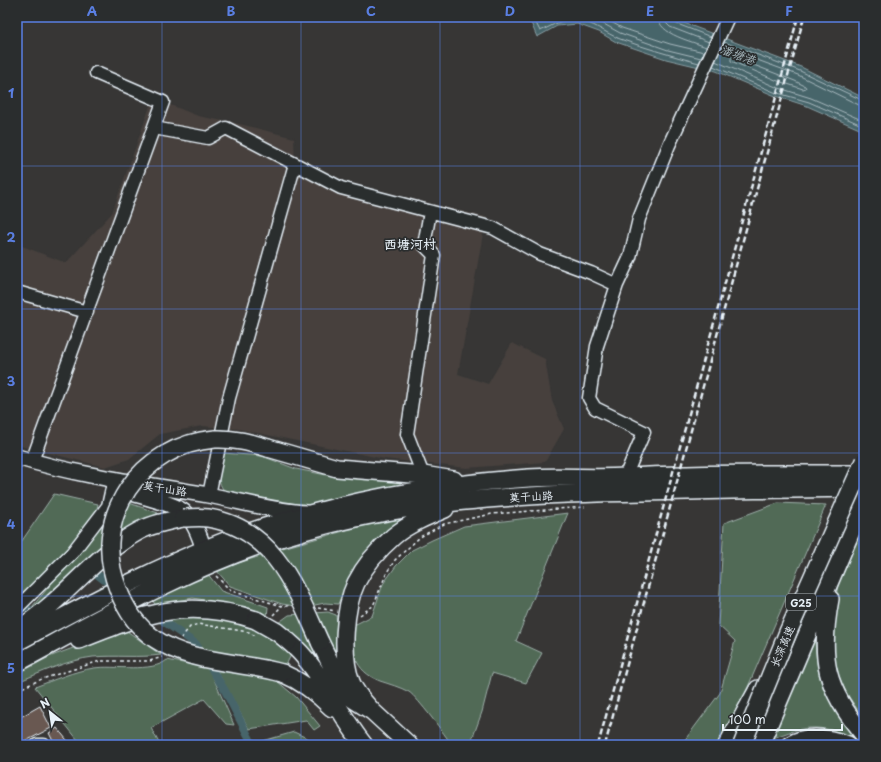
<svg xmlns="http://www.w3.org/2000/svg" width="881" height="762" font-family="'Playpen Sans','LXGW WenKai TC',sans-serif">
  <rect width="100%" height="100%" fill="#373635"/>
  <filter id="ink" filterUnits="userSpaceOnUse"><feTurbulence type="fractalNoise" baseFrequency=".025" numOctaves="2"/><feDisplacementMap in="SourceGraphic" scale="8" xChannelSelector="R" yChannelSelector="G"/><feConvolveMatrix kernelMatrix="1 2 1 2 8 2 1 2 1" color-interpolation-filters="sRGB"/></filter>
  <g filter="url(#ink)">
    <path fill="#46403d" d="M 153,98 L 198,116 L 244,125 L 294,138 L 295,165 L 341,188 L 399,196 L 486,217 L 458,374 L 488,384 L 512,343 L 545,359 L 552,401 L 564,429 L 545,462 L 467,468 L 385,459 L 238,429 L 202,426 L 160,434 L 129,459 L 105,467 L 24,447 L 17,444 L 17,244 L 66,263 L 112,213 Z"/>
    <path fill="#516a57" stroke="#9caea8" d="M 223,453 L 262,456 L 296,469 L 336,477 L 400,481 L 400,485 L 300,507 L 227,493 C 214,483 220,467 223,453 Z
      M 54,494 L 98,504 C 91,545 46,576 17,603 L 17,548 Z
      M 113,501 L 103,547 L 36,609 L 32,607 L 77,553 Z
      M 129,503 L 158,513 L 121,533 L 116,538 L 120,518 Z
      M 778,503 L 826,505 L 732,724 L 719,745 L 681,745 L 720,693 L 735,641 L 718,625 L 724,523 Z
      M 568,513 L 516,641 L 542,653 L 526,683 L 492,673 L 482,712 L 470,745 L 452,745 C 445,735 418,698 409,692 C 400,687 389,684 380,681 C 353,670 351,651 354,625 L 372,616 L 383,584 L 396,566 L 412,550 L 432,540 L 464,526 Z
      M 864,516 L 864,719 L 847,694 L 833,663 L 831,627 L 838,585 Z
      M 406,518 C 397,525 387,531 378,539 C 359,556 348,580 338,604 L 325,603 L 310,606 L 295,574 L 279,549 L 369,524 Z
      M 264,555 L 279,571 L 295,606 L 282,604 L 230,586 L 216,570 Z
      M 207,573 L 221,591 L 268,607 L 267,617 L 222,603 L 193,598 L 155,605 L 151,596 Z
      M 328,612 L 336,615 L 341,665 L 314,613 Z
      M 301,614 L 329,671 L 326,676 L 278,623 L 289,615 Z
      M 192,615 L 232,620 L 256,629 L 292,653 L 285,667 L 208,653 L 166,618 Z
      M 124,629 L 161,655 C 138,658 116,655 93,657 C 67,660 41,673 17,682 L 17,674 L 49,657 Z
      M 815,629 C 815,682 824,699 858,739 C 821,725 807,723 769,740 Z
      M 167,660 L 209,668 L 234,725 L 226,724 L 204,699 L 151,728 L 160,745 L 82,745 L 35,687 C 54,680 74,671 94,668 C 114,665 152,673 167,660 Z
      M 216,669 L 265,671 L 296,697 L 320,726 L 314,730 L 306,720 L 249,729 Z
      M 294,732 L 309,739 L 303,745 L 256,745 L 256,743 Z"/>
    <path fill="#47656a" stroke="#879da3" d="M 527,17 L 668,17 L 801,67 L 864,98 L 864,131 L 807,106 L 773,95 L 716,71 L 666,59 L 616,42 L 599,32 L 577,24 L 557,26 L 537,37 L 529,18 Z"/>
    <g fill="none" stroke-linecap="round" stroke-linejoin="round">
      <path stroke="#a8b9bf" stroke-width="1" d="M 533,17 L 540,31 C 553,26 561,18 577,20 C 593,22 605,33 620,39 C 646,48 672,56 699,63
        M 584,17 L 602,23 L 620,33 L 668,50 L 701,58
        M 602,17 L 622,28 L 670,44 L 704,52
        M 658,17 C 659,35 692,41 706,47
        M 664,17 L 666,23 L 670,27 L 709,42
        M 669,17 L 672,22 L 711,37
        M 724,42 L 800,71 L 864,101
        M 722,47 L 798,75 L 859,105 L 864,106
        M 733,57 L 795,81 L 805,86 L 806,88 L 803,89 L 778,81 L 731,61 L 731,59 Z
        M 715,61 L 776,87 L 811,98 L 864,121
        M 713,66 L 774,92 L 809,102 L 864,126"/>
      <path stroke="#47656a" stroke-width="8" d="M 89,568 L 116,589
        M 133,600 L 196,644 L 224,689 L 253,745
        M 17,604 L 35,612 L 40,608"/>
    </g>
    <path fill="#695951" stroke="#e8f1f8" d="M 40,706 L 51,728 L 22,743 L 17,733 L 17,719 Z
      M 57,728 L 71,745 L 55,745 L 49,733 Z"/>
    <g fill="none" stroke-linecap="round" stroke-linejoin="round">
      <g stroke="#e8f1f8" stroke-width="15">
        <path id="minor" d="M 154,128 L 208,138 L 226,128 L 341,188 L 493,228 L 540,254 L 591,273 L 617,285
          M 17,292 L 87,312
          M 32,461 L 163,102 L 96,73
          M 423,475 L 407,434 L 434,255 L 424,245 L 430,212
          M 625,477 L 644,432 L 595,408 L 589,398 L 597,346 L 617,285 L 630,257 L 639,219 L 669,145 L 728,17
          M 209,495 L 229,398 L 295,164
          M 17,608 L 72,553 L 108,506 L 112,488
          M 37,745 L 44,745"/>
      </g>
      <g stroke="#e8f1f8" stroke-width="18">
        <path id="major" d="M 17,457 C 79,476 144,484 208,495 C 240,501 273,511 306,513
          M 116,489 C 131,493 175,503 185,513 C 197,525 203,545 206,560"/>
      </g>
      <g stroke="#e8f1f8" stroke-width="20">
        <path id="highway" d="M 268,448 L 337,468 L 423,475 L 454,480
          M 830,599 C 819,658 825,689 864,735
          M 17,630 C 62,603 93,556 139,531 C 153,524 168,521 183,518
          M 79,640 C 144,614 186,597 256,620
          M 288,641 C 320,667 337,712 364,745
          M 17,642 C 96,599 179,555 265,527 C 350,500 440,484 529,478 C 561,476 594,479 626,477 C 705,473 785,474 864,474
          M 320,642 L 344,691 L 353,699 L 372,711 L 409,745
          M 17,663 C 104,616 190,566 284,537 C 401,500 522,494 643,492 C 717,490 790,489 864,488
          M 282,673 C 301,681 318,694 332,708
          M 372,711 C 364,702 355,693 351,682 C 341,656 344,608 356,583 C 365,565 379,549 394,536 C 408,524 428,516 445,509
          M 727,745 L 758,689
          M 760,745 L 864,501
          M 790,745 C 808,734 829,738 848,745"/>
      </g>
      <path stroke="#e8f1f8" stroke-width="1.5" stroke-dasharray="3 3" stroke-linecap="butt" d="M 216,576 L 231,591 L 282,606 L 290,606
        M 318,608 L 335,611
        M 273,615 L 282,606
        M 360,615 L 373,606 L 387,572 L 395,560 L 420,537 L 444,524 L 492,514 L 585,507
        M 181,638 L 190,627 L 198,624 L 249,632 L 255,636 L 256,635
        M 17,690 L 42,679 L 100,661 L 150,661 L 162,657"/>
      <use href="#minor" stroke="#2a2d2e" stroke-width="12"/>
      <use href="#major" stroke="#2a2d2e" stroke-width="15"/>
      <use href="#highway" stroke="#2a2d2e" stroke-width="17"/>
      <path stroke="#e8f1f8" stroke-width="2.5" stroke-dasharray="6 3" stroke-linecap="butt" d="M 598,745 L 798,17
        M 605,745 L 804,17"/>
      <g stroke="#e8f1f8" stroke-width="20" stroke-linecap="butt">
        <path id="highway-bridge" d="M 268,448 C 251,443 234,438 215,439 C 141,445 89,517 118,589 C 125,608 137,627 155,639 C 192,664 240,661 282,673
          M 183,518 C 191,518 200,517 208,518 C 274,528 296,589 320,642
          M 256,620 L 277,632 L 288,641
          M 742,745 L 788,632 L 864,461"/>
      </g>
      <use href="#highway-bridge" stroke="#2a2d2e" stroke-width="17"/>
    </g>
  </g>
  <path fill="none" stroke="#5a7fe2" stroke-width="1" stroke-opacity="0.55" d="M 162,17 L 162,745M 301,17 L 301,745M 440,17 L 440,745M 580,17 L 580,745M 720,17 L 720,745M 17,166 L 864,166M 17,309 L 864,309M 17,453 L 864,453M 17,596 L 864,596"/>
  <g text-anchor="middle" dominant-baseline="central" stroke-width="3.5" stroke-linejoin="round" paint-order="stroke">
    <rect fill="#2a2d2e" stroke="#afb6bb" stroke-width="1" x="786" y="594" width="30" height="16" rx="3"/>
    <g font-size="10" font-weight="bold" fill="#e8f1f8">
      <text x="801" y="602">G25</text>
    </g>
    <g font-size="11" fill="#e8f1f8" stroke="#2a2d2e">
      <text transform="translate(165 488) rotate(9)">莫干山路</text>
      <text transform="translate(531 496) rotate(-3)">莫干山路</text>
      <text transform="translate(782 646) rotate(-67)">长深高速</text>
    </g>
    <g font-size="12" font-style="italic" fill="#a8b9bf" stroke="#2a2d2e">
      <text transform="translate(738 54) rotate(20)">潘塘港</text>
    </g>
    <g font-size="13" font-weight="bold" fill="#e8f1f8" stroke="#2a2d2e">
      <text x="410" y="243">西塘河村</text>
    </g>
  </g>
  <rect width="881" height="762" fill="none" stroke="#2a2d2e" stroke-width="44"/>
  <g transform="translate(50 712) rotate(330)" stroke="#2a2d2e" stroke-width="3" paint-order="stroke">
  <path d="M0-3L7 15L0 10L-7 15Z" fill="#e8f1f8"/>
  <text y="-6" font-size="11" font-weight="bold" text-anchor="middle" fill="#e8f1f8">N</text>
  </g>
  <path d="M723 724v6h119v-6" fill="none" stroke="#e8f1f8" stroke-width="2"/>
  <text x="729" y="724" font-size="12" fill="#e8f1f8" stroke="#2a2d2e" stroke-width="3" paint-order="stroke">100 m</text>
  <rect x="22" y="22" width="837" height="718" fill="none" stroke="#5a7fe2" stroke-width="1.5"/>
  <g font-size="13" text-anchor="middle" font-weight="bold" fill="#5a7fe2">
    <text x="92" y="16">A</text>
    <text x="231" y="16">B</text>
    <text x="371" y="16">C</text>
    <text x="510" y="16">D</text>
    <text x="650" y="16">E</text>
    <text x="789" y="16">F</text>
    <text x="11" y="98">1</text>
    <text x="11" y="242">2</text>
    <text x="11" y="386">3</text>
    <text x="11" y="529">4</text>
    <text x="11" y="673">5</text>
  </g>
</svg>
